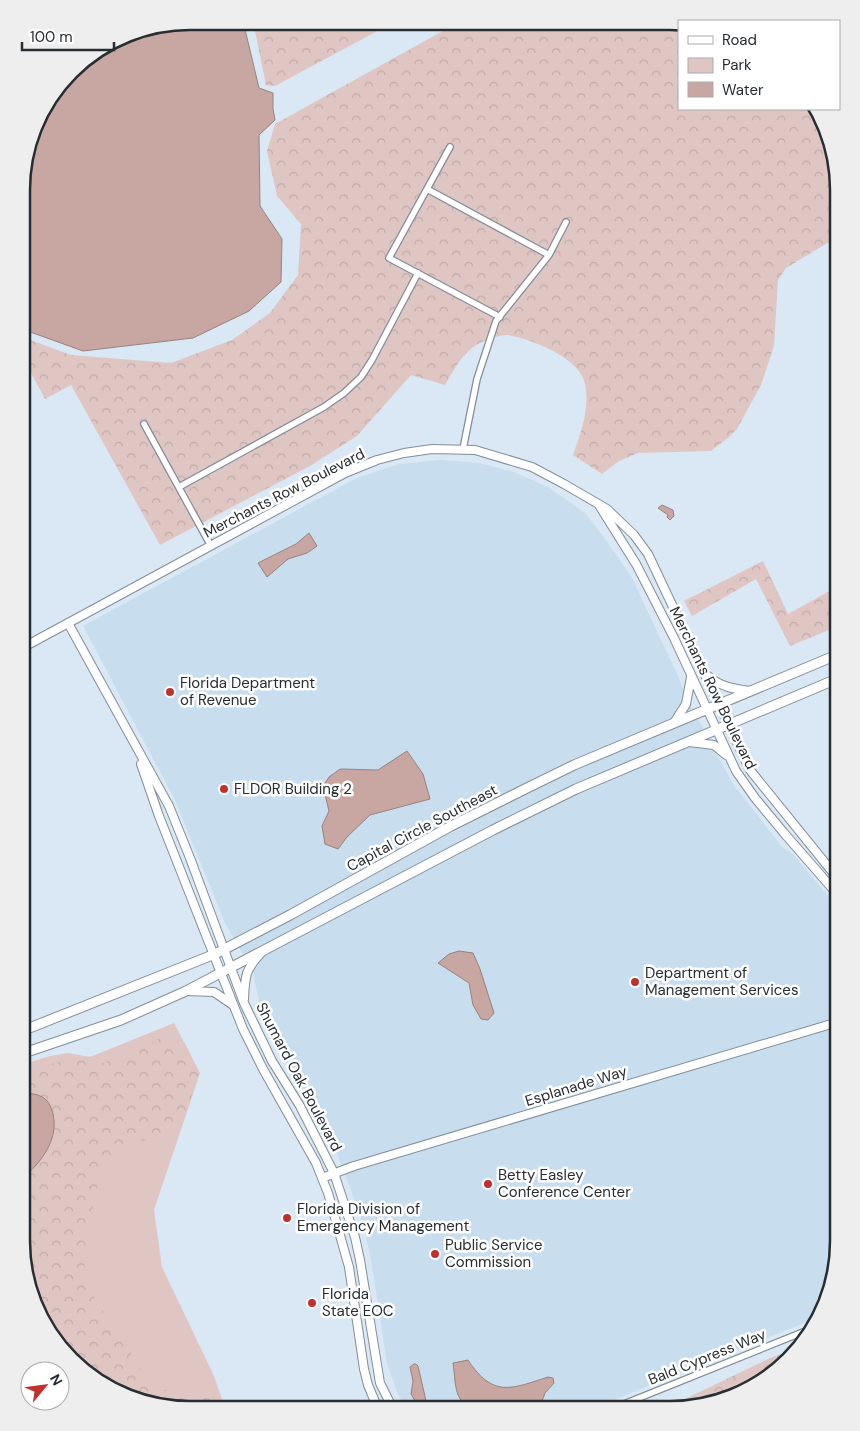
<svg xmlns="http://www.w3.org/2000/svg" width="860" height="1431" font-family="'DM Sans',sans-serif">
  <defs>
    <pattern id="forest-crowns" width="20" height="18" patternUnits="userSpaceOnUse" patternTransform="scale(1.25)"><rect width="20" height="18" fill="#e0c6c3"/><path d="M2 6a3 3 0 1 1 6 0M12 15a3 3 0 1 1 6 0" fill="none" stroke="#c0aaa8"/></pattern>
  </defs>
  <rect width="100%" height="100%" fill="#d9e8f4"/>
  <path fill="#c8ddee" d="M 440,460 L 479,463 L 514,472 L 548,487 L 585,513 L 600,532 L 631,576 L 678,676 L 685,695 L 733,784 L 782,847 L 792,853 L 838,908 L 838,1252 L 826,1305 L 819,1317 L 589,1410 L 406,1409 L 397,1392 L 387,1363 L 371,1259 L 365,1232 L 350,1187 L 331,1139 L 273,1038 L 260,1006 L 253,972 L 225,923 L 176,802 L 83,626 L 357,478 L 399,464 Z"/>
  <path fill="#e0c6c3" d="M 174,1023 L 200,1073 L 154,1210 L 162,1267 L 214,1376 L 225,1408 L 168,1408 L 87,1375 L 34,1305 L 21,1241 L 21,1065 L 50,1056 L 68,1053 L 90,1057 Z"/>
  <path fill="url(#forest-crowns)" d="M 253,21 L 393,22 L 394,22 L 275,86 L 266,85 Z
    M 459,22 L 679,23 L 679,109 L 813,109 L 826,126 L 839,190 L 839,236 L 786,268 L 778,280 L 774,346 L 761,385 L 737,429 L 729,437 L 711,451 L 638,453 L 619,461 L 602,474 L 573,455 C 581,432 590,409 585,384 C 581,358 531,339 508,335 C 501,334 485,340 478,344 C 462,353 454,370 445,385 L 411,375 L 357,436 L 310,466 L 160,545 L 71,385 L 45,399 L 30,371 L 22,374 L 22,337 L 71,355 L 171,363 L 232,340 L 270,313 L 298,275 L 301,224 L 277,196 L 267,151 L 275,124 Z
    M 763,561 L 788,614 L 839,586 L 839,626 L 790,646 L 756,579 L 692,616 L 684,601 Z
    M 160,1038 L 185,1043 L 199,1074 L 185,1117 L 158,1138 L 118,1145 L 99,1179 L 91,1218 L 84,1258 L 86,1285 L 148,1380 C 154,1384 161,1389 169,1391 C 192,1397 208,1382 222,1408 L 168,1408 L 87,1375 L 34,1305 L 21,1241 L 21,1074 L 77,1056 L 97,1065 L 132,1053 Z
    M 797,1349 L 734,1397 L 670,1410 L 662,1410 L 770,1358 Z"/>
  <path fill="#c8a6a1" stroke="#98827f" d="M 196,21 L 243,21 L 259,88 L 273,93 L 273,109 L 275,120 L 259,135 L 260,206 L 282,239 L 281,282 L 249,311 L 193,338 L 83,351 L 22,329 L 23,168 L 39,115 L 79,63 L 126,34 Z
    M 662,505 L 673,510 L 674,516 L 670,520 L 667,517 L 668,515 L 658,508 Z
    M 309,533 L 317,546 L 307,553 L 288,559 L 267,577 L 258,563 L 296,544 Z
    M 407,751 L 423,774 L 430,799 L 370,815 L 347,837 L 338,849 L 325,844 L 322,826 L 329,811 L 323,786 L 329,777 L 340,769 L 378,770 Z
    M 459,951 L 473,953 L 480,969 L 494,1013 L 488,1020 L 481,1019 L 473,1005 L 469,983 L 438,963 L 449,954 Z
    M 28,1093 C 32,1094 36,1094 40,1096 C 48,1099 51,1106 53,1114 C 59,1139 41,1164 21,1179 L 21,1094 Z
    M 468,1360 C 493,1398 511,1389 548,1377 L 553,1378 L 554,1383 L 545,1393 L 542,1401 L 547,1409 L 471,1409 C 453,1399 456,1382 453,1363 Z
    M 414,1364 L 416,1364 L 418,1366 L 427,1405 L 424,1408 L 418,1406 L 411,1394 L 413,1381 L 410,1367 Z"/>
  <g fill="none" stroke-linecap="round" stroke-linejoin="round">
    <g stroke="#818e99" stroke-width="8">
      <path id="street" d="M 450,147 L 389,258 L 500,317
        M 427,189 L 549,255
        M 144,424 L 211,546
        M 463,449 L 477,379 L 496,321 L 549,255 L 566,222
        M 179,487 L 324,407 L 344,393 L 361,377 L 372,360 L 418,273
        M 609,1410 L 813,1328"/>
    </g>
    <g stroke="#818e99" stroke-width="10">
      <path id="secondary" d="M 599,505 L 636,564 L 674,638 L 736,771 L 755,798 L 784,833 L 838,895
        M 68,623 L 169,806 L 190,858 L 244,1003 L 272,1061 L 300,1106 L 334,1173 L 355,1237 L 360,1260 L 380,1383 L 393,1409
        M 22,648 L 345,473 L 377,460 L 404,453 L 432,449 L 475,450 L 532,467 L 564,484 L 607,509 L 634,535 L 648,554 L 750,770 L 839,880
        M 708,676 C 721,687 734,689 750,691
        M 674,723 L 686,704 L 691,677
        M 689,742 L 714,745 L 726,755
        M 141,764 L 159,816 L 243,1029 L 263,1069 L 316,1163 L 328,1193 L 349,1267 L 364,1369 L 368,1385 L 378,1409
        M 186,991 L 214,992 L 233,1005
        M 244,999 C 245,976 245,970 261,953
        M 322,1178 L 354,1166 L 838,1022"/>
    </g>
    <g stroke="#818e99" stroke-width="11">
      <path id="primary" d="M 22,1031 L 215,954 L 290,915 L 451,826 L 527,788 L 574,765 L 839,654
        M 21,1054 L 121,1020 L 186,991 L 493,830 L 576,789 L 839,678"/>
    </g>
    <use href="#street" stroke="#fff" stroke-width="5.5"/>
    <use href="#secondary" stroke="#fff" stroke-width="8"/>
    <use href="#primary" stroke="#fff" stroke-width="9"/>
  </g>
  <g fill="#c0312d" stroke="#fff" stroke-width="2">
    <circle cx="170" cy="692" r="5"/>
    <circle cx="224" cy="789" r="5"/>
    <circle cx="635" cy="982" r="5"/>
    <circle cx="488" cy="1184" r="5"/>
    <circle cx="287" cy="1218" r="5"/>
    <circle cx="435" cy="1254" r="5"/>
    <circle cx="312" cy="1303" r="5"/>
  </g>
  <g text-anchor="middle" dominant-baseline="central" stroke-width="5" stroke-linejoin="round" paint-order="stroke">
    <g font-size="15" fill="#272d31" stroke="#fff">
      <text transform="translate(284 493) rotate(-27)">Merchants Row Boulevard</text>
      <text transform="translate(713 688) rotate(64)">Merchants Row Boulevard</text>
      <text transform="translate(422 828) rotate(-28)">Capital Circle Southeast</text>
      <text transform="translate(299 1077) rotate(62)">Shumard Oak Boulevard</text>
      <text transform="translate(576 1086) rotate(-17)">Esplanade Way</text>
      <text transform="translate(707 1357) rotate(-22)">Bald Cypress Way</text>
    </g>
    <g font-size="15" fill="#272d31" stroke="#fff" text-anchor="start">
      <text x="180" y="683">Florida Department<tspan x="180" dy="17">of Revenue</tspan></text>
      <text x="234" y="789">FLDOR Building 2</text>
      <text x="645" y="973">Department of<tspan x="645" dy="17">Management Services</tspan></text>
      <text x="498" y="1175">Betty Easley<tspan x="498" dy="17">Conference Center</tspan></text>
      <text x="297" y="1209">Florida Division of<tspan x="297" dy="17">Emergency Management</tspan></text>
      <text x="445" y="1245">Public Service<tspan x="445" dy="17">Commission</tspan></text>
      <text x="322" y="1294">Florida<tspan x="322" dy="17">State EOC</tspan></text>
    </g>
  </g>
  <path d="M0 0H860V1431H0ZM190 30H670A160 160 0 0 1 830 190V1241A160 160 0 0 1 670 1401H190A160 160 0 0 1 30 1241V190A160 160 0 0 1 190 30Z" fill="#eeeeef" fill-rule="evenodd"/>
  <path fill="none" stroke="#272d31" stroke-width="2.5" d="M190 30H670A160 160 0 0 1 830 190V1241A160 160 0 0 1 670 1401H190A160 160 0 0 1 30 1241V190A160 160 0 0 1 190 30Z"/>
  <rect x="678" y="20" width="162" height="90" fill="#ffffff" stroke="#a9abad"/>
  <rect x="688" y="36" width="25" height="8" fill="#ffffff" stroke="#a9abad"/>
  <text x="722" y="45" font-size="15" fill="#272d31">Road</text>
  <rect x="688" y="58" width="25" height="15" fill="#e0c6c3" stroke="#a9abad"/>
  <text x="722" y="70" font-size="15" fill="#272d31">Park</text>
  <rect x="688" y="82" width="25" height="15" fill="#c8a6a1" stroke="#a9abad"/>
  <text x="722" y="95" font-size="15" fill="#272d31">Water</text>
  <g transform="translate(45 1386) rotate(61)"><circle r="24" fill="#ffffff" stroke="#a9abad"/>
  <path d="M0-4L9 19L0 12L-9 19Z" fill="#c0312d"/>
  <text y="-8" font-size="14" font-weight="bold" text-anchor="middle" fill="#272d31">N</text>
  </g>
  <path d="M22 42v8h92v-8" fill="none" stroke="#272d31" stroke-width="2.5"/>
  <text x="30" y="42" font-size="15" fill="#272d31" stroke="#ffffff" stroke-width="4" paint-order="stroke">100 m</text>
</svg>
